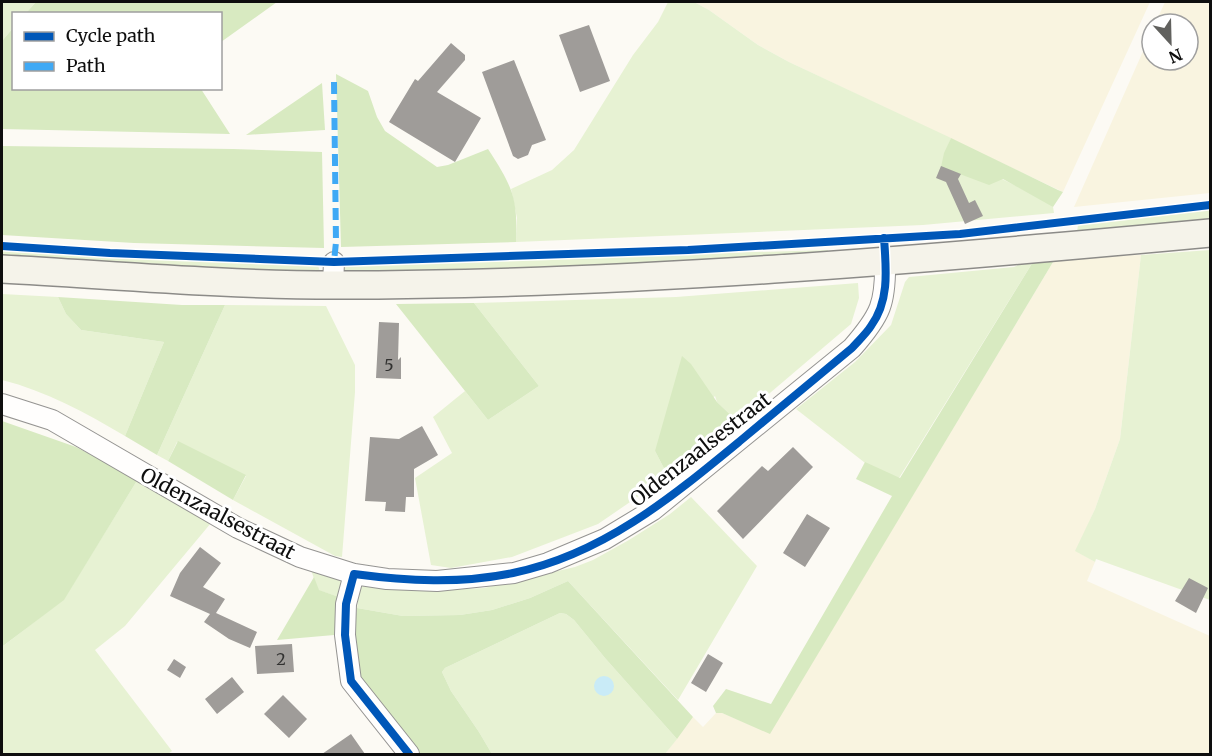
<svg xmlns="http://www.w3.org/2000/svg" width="1212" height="756" font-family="Merriweather,serif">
  <rect width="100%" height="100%" fill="#fcfaf4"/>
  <path fill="#f9f4e0" d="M 694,2 L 1150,2 L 1063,192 L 789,62 L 758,45 L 709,10 Z
    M 1165,2 L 1210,2 L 1210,193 L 1074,207 L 1152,31 L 1152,60 L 1188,60 L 1188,24 L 1155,24 Z
    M 1141,255 L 1120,439 L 1095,509 L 1076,551 L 1095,562 L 1087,581 L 1210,636 L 1210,754 L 665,754 L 693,717 L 703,727 L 716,713 L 722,713 L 770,733 L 1056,257 Z"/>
  <path fill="#e7f2d3" d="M 2,2 L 36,2 L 26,13 L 14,14 L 13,28 L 2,41 Z
    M 668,2 L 694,2 L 709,10 L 758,45 L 789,62 L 951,138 L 946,151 L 1046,201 L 1053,207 L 1054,213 L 923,225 L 516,242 L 517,218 L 511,189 L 552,170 L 574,150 L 633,55 L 658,22 Z
    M 1210,208 L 1210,222 L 1077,232 L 1079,219 Z
    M 828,250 L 828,252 L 694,265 L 343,279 L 338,264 Z
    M 1210,250 L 1210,600 L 1096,559 L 1095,562 L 1075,551 L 1095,509 L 1120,439 L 1141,255 Z
    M 2,251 L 161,260 L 317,262 L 320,272 L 318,276 L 2,262 Z
    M 1036,257 L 899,478 L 869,466 L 796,409 L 855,362 L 891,325 L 905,282 L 909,277 L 1014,267 Z
    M 858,283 L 859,298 L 851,324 L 737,421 L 717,402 L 715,396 L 655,451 L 668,476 L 598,524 L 512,557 L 451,568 L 431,565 L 415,478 L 452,453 L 433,417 L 465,391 L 488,420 L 539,386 L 474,303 L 676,297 Z
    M 2,294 L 58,297 L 66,314 L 81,330 L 164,342 L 125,436 C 86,413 46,391 2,380 Z
    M 225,305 L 326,306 L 355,365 L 355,392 L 342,557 L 335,556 L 233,500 L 246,476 L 177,442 L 168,461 L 157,455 Z
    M 138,479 L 211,523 L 125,626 L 95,650 L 172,751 L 168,754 L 2,754 L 2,647 L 64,599 Z
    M 691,497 L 757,566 L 678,700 L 568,581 L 530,598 L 492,610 L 460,615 L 403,616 L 357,608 L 360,586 L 425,591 L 484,588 L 575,567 L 593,560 L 629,540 L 670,514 Z
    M 311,570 L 341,578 L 339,597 L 318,590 Z
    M 560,613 L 566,614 L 574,620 L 605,658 L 677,739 L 665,754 L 492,754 L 479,732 L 451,691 L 442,672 L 445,668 Z"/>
  <path fill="#d8eac1" d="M 36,2 L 277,2 L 221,42 L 220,14 L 26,13 Z
    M 13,28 L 14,88 L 201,89 L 230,134 L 2,129 L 2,41 Z
    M 336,74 L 368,91 L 377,117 L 385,131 L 437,167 L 448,165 L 488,149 C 512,186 518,197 516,242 L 341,247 Z
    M 322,83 L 325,130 L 246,135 Z
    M 951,138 L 1058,190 L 1063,192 L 1053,207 L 1003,179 L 989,185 L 941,167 L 944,153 Z
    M 2,146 L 233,149 L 322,152 L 324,248 L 134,243 L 2,235 Z
    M 1036,257 L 1056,257 L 770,734 L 722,713 L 716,713 L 713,706 L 726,689 L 771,704 L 892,496 L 856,479 L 865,462 L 900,478 Z
    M 58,297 L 182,305 L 225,305 L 157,455 L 125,436 L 164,342 L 81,330 L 66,314 Z
    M 474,303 L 539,386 L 488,420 L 396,304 Z
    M 682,356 L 691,364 L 717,402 L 737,421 L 668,476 L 655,451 Z
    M 2,421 L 76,447 L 138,479 L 64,600 L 3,646 Z
    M 178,441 L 246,475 L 233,500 L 168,461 Z
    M 314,577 L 319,590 L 339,597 L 334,635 L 277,640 Z
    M 568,581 L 693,717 L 677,739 L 605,658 L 574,620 L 566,614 L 560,613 L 445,668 L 442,672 L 451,691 L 479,732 L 492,754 L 413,754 L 363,689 L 358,669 L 354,628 L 357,608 L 403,616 L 460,615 L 492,610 L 530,598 Z"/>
  <path fill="#c9ebf7" d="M594 686a10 10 0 1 1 20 0a10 10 0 1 1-20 0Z"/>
  <path fill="#9f9c99" d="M 589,25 L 610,81 L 580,92 L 559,35 Z
    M 451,43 L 465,55 L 465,60 L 437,92 L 481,118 L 455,162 L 389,122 L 415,79 L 418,81 Z
    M 514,60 L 546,140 L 532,145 L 528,155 L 518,159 L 513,156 L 482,72 Z
    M 941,166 L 961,174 L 958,179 L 969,203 L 975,200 L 983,216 L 965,224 L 946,182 L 936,178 Z
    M 379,322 L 399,323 L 398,360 L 401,357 L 401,379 L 376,378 Z
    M 422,426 L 438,455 L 414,469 L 414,497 L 406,497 L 405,512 L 385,511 L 386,502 L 365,501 L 370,437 L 399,439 Z
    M 793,447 L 813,467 L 743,539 L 717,511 L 762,466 L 768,471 Z
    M 807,514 L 830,528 L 805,567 L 783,553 Z
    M 200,547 L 221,563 L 203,587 L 225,599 L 216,613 L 257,632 L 250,648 L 229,639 L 204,622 L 210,614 L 170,596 L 180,573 Z
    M 1189,578 L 1208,588 L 1196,613 L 1175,601 Z
    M 292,644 L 294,672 L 257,674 L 255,646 Z
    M 708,654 L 723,663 L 706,692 L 691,683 Z
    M 174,659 L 186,667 L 180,678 L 167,670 Z
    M 232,677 L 244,692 L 217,714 L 205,699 Z
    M 283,695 L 307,719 L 289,738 L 264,714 Z
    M 351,734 L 365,754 L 322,754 Z"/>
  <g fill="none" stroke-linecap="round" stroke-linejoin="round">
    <g stroke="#959492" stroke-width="22">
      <path id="street" d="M 333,285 L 334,262
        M 2,404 L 52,420 L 238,528 L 300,557 L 354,574 L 387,579 L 437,581 L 514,573 L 548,563 L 605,539 L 653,510 L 852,348 C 881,315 886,303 885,260
        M 354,574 L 346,604 L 345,635 L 351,681 L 409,754"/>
    </g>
    <g stroke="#8c8b88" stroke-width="30">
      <path id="secondary" d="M 2,269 C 113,275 225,285 336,285 C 628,285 920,260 1210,233"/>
    </g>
    <use href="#street" stroke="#fffefd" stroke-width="20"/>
    <use href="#secondary" stroke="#f5f3ea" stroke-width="27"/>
    <path stroke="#3fa9f5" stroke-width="6" stroke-dasharray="12 6" stroke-linecap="butt" d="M 334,82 L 336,242 L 334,262"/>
    <g stroke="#fff" stroke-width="11">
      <path id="cycleway" d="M 2,246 L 110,253 L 334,262 L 688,250 L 960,234 L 1210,205
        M 409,754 L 351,681 L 345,635 L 346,604 L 354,574 C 407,581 460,584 513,573 C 602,555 672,497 740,441 C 777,410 815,379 852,348 C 858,341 866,334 871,326 C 890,300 886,268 884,238"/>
    </g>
    <use href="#cycleway" stroke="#0057b8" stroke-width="8"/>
  </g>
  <g text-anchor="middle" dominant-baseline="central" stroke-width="6" stroke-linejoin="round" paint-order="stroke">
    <g font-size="16" fill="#323231">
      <text x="389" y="365">5</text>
      <text x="281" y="659">2</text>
    </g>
    <g font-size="20" fill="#0e0e0e" stroke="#fff">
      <text transform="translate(700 449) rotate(-38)">Oldenzaalsestraat</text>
      <text transform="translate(218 513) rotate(28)">Oldenzaalsestraat</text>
    </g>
  </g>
  <rect width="1212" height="756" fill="none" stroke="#0e0e0e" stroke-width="6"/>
  <rect x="12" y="12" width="210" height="78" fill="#ffffff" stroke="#9f9f9f" stroke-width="1.5"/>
  <rect x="24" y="32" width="30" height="9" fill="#0057b8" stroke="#9f9f9f" stroke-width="1.5"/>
  <text x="66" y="42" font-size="18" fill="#0e0e0e">Cycle path</text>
  <rect x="24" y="62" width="30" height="9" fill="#3fa9f5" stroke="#9f9f9f" stroke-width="1.5"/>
  <text x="66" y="72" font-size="18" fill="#0e0e0e">Path</text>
  <g transform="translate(1170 42) rotate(158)"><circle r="28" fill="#ffffff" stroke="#9f9f9f" stroke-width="1.5"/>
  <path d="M0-4.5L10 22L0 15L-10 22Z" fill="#61615e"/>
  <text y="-9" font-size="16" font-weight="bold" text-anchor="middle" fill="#0e0e0e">N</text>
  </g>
</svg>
